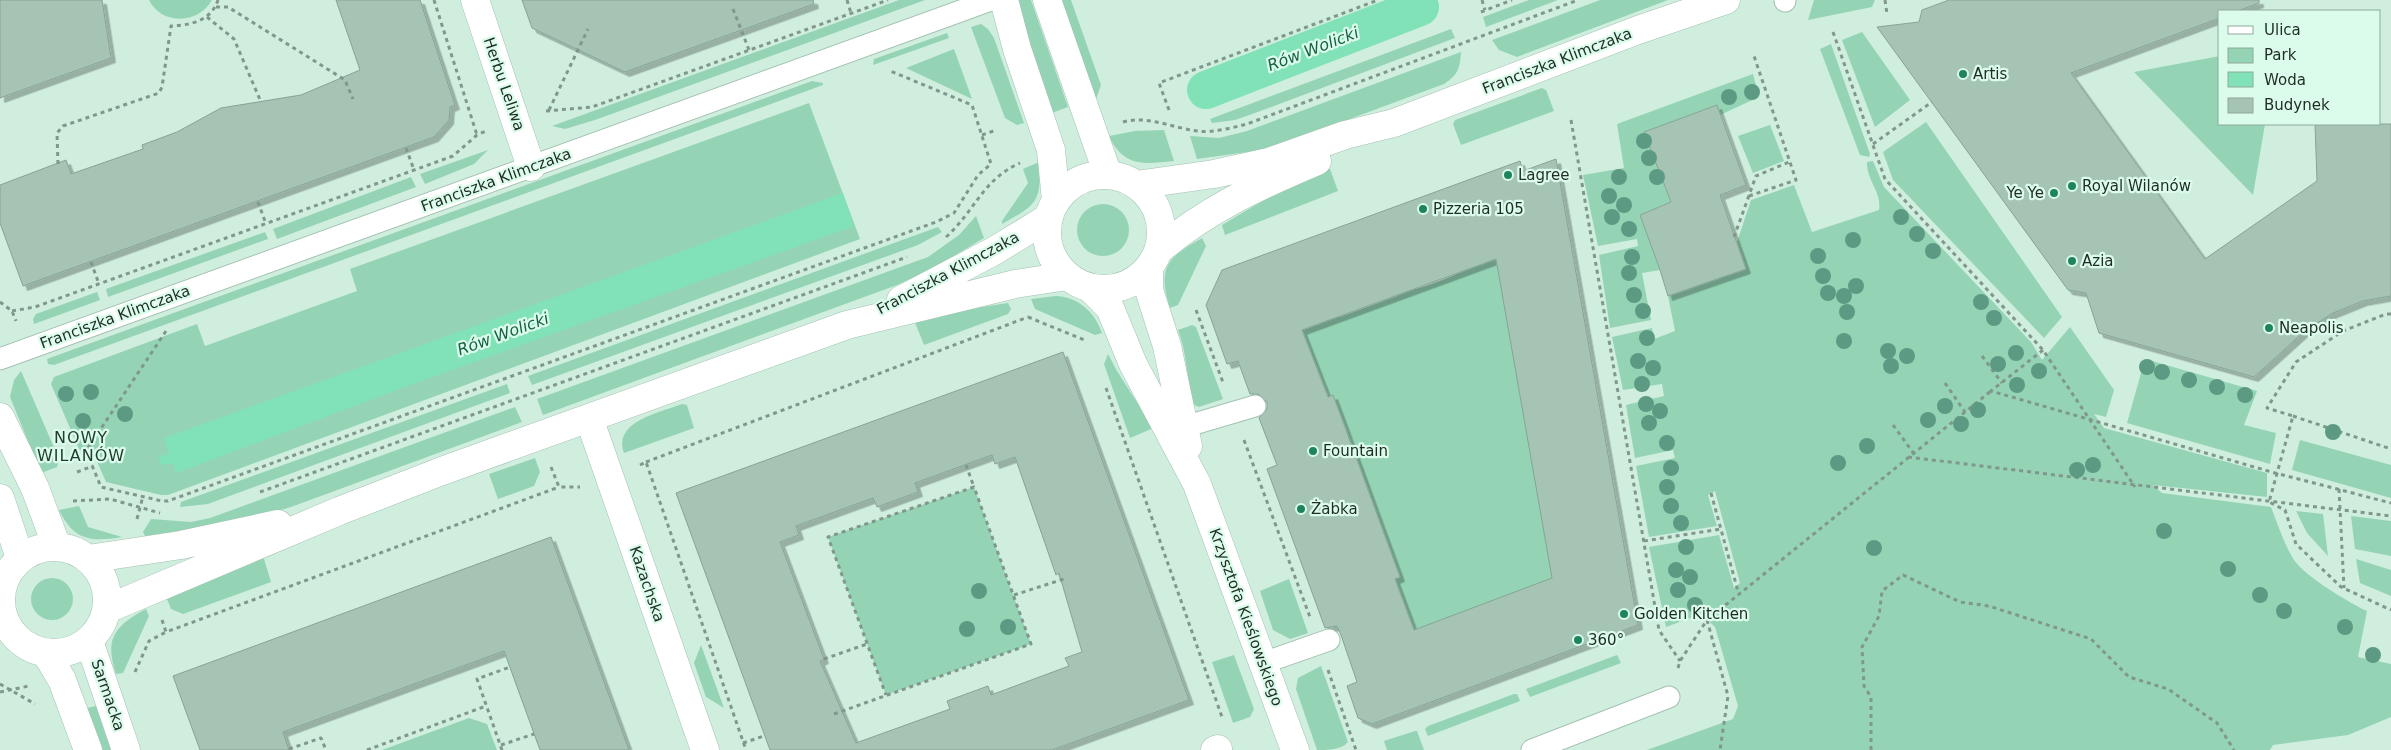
<svg xmlns="http://www.w3.org/2000/svg" width="2391" height="750" font-family="'DejaVu Sans',sans-serif">
  <defs>
    <filter id="shadow"><feDropShadow dx="4.5" dy="4.5" stdDeviation="0" flood-color="#0004"/></filter>
  </defs>
  <rect width="100%" height="100%" fill="#cfeede"/>
  <path fill="#94d4b5" d="M 149,0 L 212,0 C 199,24 162,26 149,0 Z
    M 899,0 L 925,0 L 595,120 L 565,129 L 552,126 Z
    M 1016,0 L 1031,0 L 1068,107 L 1052,113 Z
    M 1061,0 L 1071,0 L 1101,85 L 1096,99 Z
    M 1529,0 L 1558,0 L 1486,27 L 1483,17 Z
    M 1600,0 L 1668,0 L 1517,57 L 1499,50 L 1492,40 Z
    M 1814,0 L 1875,0 L 1872,7 L 1808,20 Z
    M 981,24 L 988,29 L 994,38 L 1024,123 L 1017,125 L 1005,118 L 971,27 Z
    M 1451,29 L 1455,38 L 1255,113 L 1235,120 L 1212,123 L 1210,119 Z
    M 1862,32 L 1910,100 L 1875,127 L 1842,40 Z
    M 947,33 L 949,38 L 873,65 L 874,59 Z
    M 1831,44 L 1870,154 L 1869,157 L 1860,155 L 1820,49 Z
    M 954,49 L 972,99 L 906,68 Z
    M 1461,52 C 1460,68 1458,75 1444,84 L 1269,149 L 1197,159 L 1190,136 L 1219,138 L 1247,131 Z
    M 2220,56 L 2220,124 L 2265,124 L 2253,195 L 2134,72 Z
    M 1753,74 L 1759,97 L 1720,115 L 1717,105 L 1645,132 L 1671,202 L 1640,215 L 1660,270 L 1642,273 L 1651,320 L 1610,328 L 1599,255 L 1638,246 L 1637,239 L 1598,246 L 1583,175 L 1624,168 L 1617,124 Z
    M 812,81 L 823,83 L 823,85 L 54,365 L 48,364 L 47,359 Z
    M 1542,88 L 1546,90 L 1554,111 L 1461,145 L 1453,124 L 1455,120 Z
    M 809,103 L 860,239 L 168,495 L 161,495 L 106,482 L 95,457 L 79,449 L 51,384 L 54,377 L 197,324 L 205,346 L 357,291 L 350,269 Z
    M 1926,122 L 2062,317 L 2044,338 L 1893,180 L 1883,152 Z
    M 1770,125 L 1784,161 L 1753,173 L 1738,136 Z
    M 1164,130 L 1174,161 C 1145,164 1124,168 1109,136 L 1135,131 Z
    M 488,150 L 474,164 L 425,184 L 420,174 Z
    M 1873,161 L 1884,187 L 2031,342 L 2042,360 L 2070,327 L 2114,390 L 2106,417 L 2094,414 L 2104,428 L 2267,473 L 2267,497 L 2153,485 L 2162,493 L 2271,507 C 2278,525 2284,544 2294,560 C 2306,577 2348,602 2367,611 L 2358,657 L 2391,664 L 2391,717 L 2348,735 L 2273,745 L 2270,750 L 1647,750 L 1733,719 L 1738,706 L 1715,627 L 1701,614 L 1666,627 L 1649,547 L 1719,535 L 1734,588 L 1740,583 L 1715,491 L 1708,495 L 1717,526 L 1649,537 L 1636,466 L 1675,458 L 1673,450 L 1635,458 L 1626,405 L 1664,396 L 1662,384 L 1623,390 L 1612,337 L 1652,328 L 1654,339 L 1675,331 L 1668,296 L 1745,269 L 1737,242 L 1751,200 L 1794,185 L 1812,232 L 1879,210 C 1882,192 1866,180 1867,162 Z
    M 1039,162 C 1042,202 1036,205 1002,224 L 1002,221 L 1028,183 L 1023,169 Z
    M 1325,169 L 1330,169 L 1338,191 L 1225,235 L 1222,225 L 1269,197 Z
    M 411,177 L 416,187 L 277,239 L 273,229 Z
    M1077 230a26 26 0 1 1 52 0a26 26 0 1 1-52 0Z
    M 976,216 L 984,238 L 932,269 L 897,285 L 543,415 L 537,399 L 928,257 L 959,235 Z
    M 938,227 L 942,232 L 918,245 L 532,385 L 528,376 Z
    M 265,232 L 268,239 L 108,297 L 106,289 Z
    M 1202,238 L 1206,246 L 1178,305 L 1170,308 C 1157,267 1167,258 1202,238 Z
    M 1501,252 L 1558,582 L 1418,641 L 1395,579 L 1400,577 L 1315,363 L 1305,366 L 1294,335 L 1303,332 L 1302,326 L 1338,312 L 1340,317 L 1397,296 L 1395,291 C 1425,293 1474,266 1501,252 Z
    M 97,292 L 100,300 L 34,324 L 33,319 L 36,314 Z
    M 1056,296 C 1078,297 1095,312 1102,333 L 1095,335 L 1035,309 L 1031,299 Z
    M 1008,303 L 1011,309 L 1008,314 L 924,345 L 914,320 L 943,313 Z
    M 1192,325 L 1196,327 L 1223,399 L 1199,407 L 1192,404 C 1187,379 1187,353 1178,330 Z
    M 1108,354 L 1117,371 L 1152,426 L 1151,429 L 1130,438 L 1104,364 Z
    M 2145,359 L 2257,391 L 2244,425 L 2276,433 L 2270,464 L 2127,423 Z
    M 21,371 L 59,459 L 57,467 L 41,473 L 10,397 L 14,380 Z
    M 507,384 L 510,393 L 208,504 L 180,507 L 181,502 Z
    M 682,404 L 687,405 L 694,428 L 624,453 C 612,421 662,412 682,404 Z
    M 515,407 L 522,422 L 291,507 C 243,522 194,529 145,536 L 143,532 L 151,519 L 191,522 L 210,518 Z
    M 2300,440 L 2391,465 L 2391,498 L 2292,470 Z
    M 535,458 L 540,472 L 534,486 L 498,499 L 489,474 Z
    M 974,487 L 1031,644 L 886,695 L 828,537 Z
    M 79,506 L 88,527 L 122,537 C 91,542 74,541 59,510 Z
    M 2296,511 L 2323,514 L 2328,556 L 2307,533 Z
    M 2351,516 L 2391,521 L 2391,556 L 2355,549 Z
    M 260,558 L 264,559 L 271,582 L 183,614 L 171,609 L 167,599 Z
    M 2356,559 L 2391,570 L 2391,596 L 2360,583 Z
    M31 599a21 21 0 1 1 42 0a21 21 0 1 1-42 0Z
    M 1289,579 L 1308,633 L 1290,639 L 1273,630 L 1260,591 Z
    M 146,609 L 149,616 L 123,673 L 116,674 C 104,638 115,626 146,609 Z
    M 701,645 L 724,708 L 706,697 L 694,663 Z
    M 1234,655 L 1254,709 L 1250,717 L 1233,723 L 1212,662 Z
    M 1617,655 L 1621,663 L 1530,697 L 1526,689 Z
    M 1321,666 L 1348,742 C 1341,750 1328,750 1317,750 L 1296,689 L 1298,678 Z
    M 1514,694 L 1517,694 L 1520,701 L 1428,736 L 1425,729 L 1428,726 Z
    M 96,706 L 111,750 L 103,750 L 87,708 Z
    M 469,718 L 487,724 L 497,750 L 382,750 Z
    M 1415,731 L 1417,731 L 1424,750 L 1387,750 L 1384,741 Z"/>
  <path fill="#80e2b6" d="M 843,193 L 854,226 L 421,381 L 176,473 L 173,463 L 161,465 L 158,457 L 169,453 L 164,438 Z"/>
  <g fill="none" stroke-linecap="round" stroke-linejoin="round">
    <path stroke="#80e2b6" stroke-width="38" d="M 1206,90 L 1420,7"/>
  </g>
  <path fill="#a5c4b4" stroke="#86a495" fill-rule="evenodd" filter="url(#shadow)" d="M 0,0 L 102,0 L 111,58 L 0,98 Z
    M 336,0 L 420,0 L 455,105 L 450,107 L 449,120 L 434,137 L 23,286 L 0,223 L 0,185 L 66,160 L 71,174 L 143,149 L 142,145 L 177,132 L 221,108 L 301,95 L 360,70 Z
    M 522,0 L 813,0 L 814,4 L 625,72 L 532,28 Z
    M 1949,0 L 2259,0 L 2259,3 L 2238,11 L 2220,11 L 2220,18 L 2071,73 L 2205,259 L 2317,181 L 2315,124 L 2391,124 L 2391,296 L 2363,301 L 2333,313 L 2306,330 L 2254,377 L 2099,333 L 2086,293 L 2068,290 L 1877,27 L 1919,22 L 1922,10 Z
    M 1717,105 L 1746,185 L 1720,195 L 1746,269 L 1668,296 L 1660,270 L 1640,215 L 1671,202 L 1644,132 Z
    M 1556,159 L 1638,625 L 1372,724 L 1358,718 L 1347,686 L 1357,682 L 1341,635 L 1337,626 L 1325,628 L 1267,469 L 1277,465 L 1259,418 L 1267,409 L 1267,402 L 1258,394 L 1250,394 L 1238,361 L 1227,364 L 1206,305 L 1222,270 L 1520,161 L 1523,171 ZM 1496,259 L 1552,578 L 1414,630 L 1395,579 L 1400,577 L 1345,427 L 1333,395 L 1328,397 L 1302,330 Z
    M 1063,352 L 1189,700 L 1052,750 L 770,750 L 676,493 ZM 992,455 L 995,464 L 1015,457 L 1056,575 L 1059,573 L 1082,652 L 1065,658 L 1069,666 L 991,695 L 988,686 L 947,701 L 950,709 L 856,743 L 820,661 L 824,659 L 780,542 L 799,535 L 796,526 L 873,498 L 877,507 L 918,492 L 915,483 Z
    M 551,537 L 629,750 L 540,750 L 504,651 L 283,732 L 289,750 L 200,750 L 173,676 Z"/>
  <g fill="none" stroke-linecap="round" stroke-linejoin="round">
    <g stroke="#a3c2b2" stroke-width="23">
      <path id="lane" d="M 1785,0 L 1785,1
        M 0,359 L 991,0
        M 1184,427 L 1255,406
        M 1263,663 L 1329,640
        M 1532,750 L 1669,697"/>
    </g>
    <g stroke="#a3c2b2" stroke-width="29">
      <path id="street" d="M 475,0 L 531,167
        M 1004,0 L 1017,49 L 1051,150 L 1056,200
        M 1047,0 L 1108,175
        M1047 232a57 57 0 1 1 114 0a57 57 0 1 1-114 0Z
        M 1136,185 L 1214,174 L 1269,162 L 1345,135 L 1394,123 L 1638,30 L 1726,0
        M 1158,251 C 1205,210 1260,185 1317,161
        M 1149,268 L 1149,290 L 1167,346 L 1188,446
        M 1089,287 L 1110,308 L 1133,364 L 1197,484 L 1295,750
        M 901,300 L 994,251 L 1048,218
        M 0,417 L 35,488 L 57,547
        M 589,418 L 705,750
        M 0,498 L 20,558
        M1 600a53 53 0 1 1 106 0a53 53 0 1 1-106 0Z
        M 88,559 L 181,545 L 278,524
        M 107,609 L 339,511 L 442,471 L 847,325 L 1015,284 L 1067,276
        M 89,641 L 126,750
        M 46,653 L 62,680 L 88,750
        M 1215,750 L 1218,749"/>
    </g>
    <path stroke="#81978c" stroke-width="3" stroke-dasharray="4 4" stroke-linecap="butt" d="M 434,0 L 477,135
      M 847,0 L 851,13
      M 1482,0 L 1485,10
      M 1885,0 L 1887,14
      M 216,7 L 228,7 L 345,80 L 353,99
      M 733,9 L 749,50
      M 1481,12 L 1512,0
      M 207,17 L 234,39 L 261,102
      M 1833,32 L 1885,179 L 2043,350 L 2135,487
      M 549,110 L 588,29
      M 1169,110 L 1159,83 L 1378,0
      M 546,111 L 592,107 L 888,0
      M 1571,120 L 1659,630 L 1680,661
      M 1123,122 C 1147,115 1173,128 1197,131 C 1213,133 1231,128 1247,124 L 1578,0
      M 982,135 L 996,130
      M 1873,144 L 1932,102
      M 406,148 L 414,170
      M 58,164 L 57,133 L 63,126 L 159,93 L 162,87 L 171,26 C 191,25 211,21 218,0
      M 1749,196 L 1796,180 L 1753,53
      M 258,202 L 266,224
      M 946,237 C 975,211 983,179 1020,163
      M 1734,237 L 1756,176 L 1789,162
      M 91,262 L 99,284
      M 0,302 L 12,311 L 16,321
      M 1196,310 L 1224,385
      M 12,311 L 35,307 L 453,156 L 477,135 L 486,131
      M 2391,314 L 2386,314 L 2343,331 L 2296,362 L 2267,408 L 2293,416 L 2269,502 L 2285,510 L 2296,544 L 2341,587 L 2391,610
      M 1028,317 L 1087,341
      M 166,331 L 86,451 L 101,487 L 162,501 L 168,501 L 936,222 L 954,213 L 978,175 L 991,164 L 972,105 L 888,70
      M 2043,350 L 1991,391 L 2275,473 L 2391,503
      M 1982,356 L 2002,383
      M 1945,383 L 1965,412
      M 1106,388 L 1222,717
      M 2293,416 L 2391,449
      M 1893,425 L 1914,454
      M 1244,440 L 1310,617
      M 1908,457 L 2391,516
      M 646,462 L 1028,317
      M 640,465 L 646,462 L 746,750
      M 966,465 L 974,487
      M 551,467 L 559,487 L 580,487
      M 77,472 L 93,466
      M 2339,489 L 2344,588
      M 260,492 L 907,257
      M 1711,493 L 1739,595
      M 73,501 L 110,499 L 160,513
      M 137,519 L 143,496
      M 1644,541 L 1721,529
      M 1014,595 L 1067,578
      M 162,620 L 166,632 L 559,487
      M 1707,620 L 1728,696 L 1720,750
      M 824,659 L 867,644
      M 1678,668 L 1680,661 L 1707,620 L 1991,391
      M 1328,670 L 1356,750
      M 135,672 L 149,641 L 166,632
      M 0,684 L 35,704
      M 0,692 L 29,686
      M 834,714 L 1031,644 L 974,487 L 828,537 L 886,695
      M 743,743 L 764,736
      M 501,745 L 534,734
      M 289,749 L 321,738 L 326,750
      M 367,750 L 486,706
      M 502,750 L 477,679 L 510,667
      M 1871,750 L 1871,697 L 1864,686 L 1862,647 L 1879,616 L 1882,591 L 1903,575 L 1960,602 L 1989,606 L 2091,639 L 2129,677 L 2168,689 L 2217,723 L 2234,750"/>
    <use href="#lane" stroke="#fff" stroke-width="21"/>
    <use href="#street" stroke="#fff" stroke-width="28"/>
  </g>
  <g fill="#5d9a83">
    <circle cx="1752" cy="92" r="8"/>
    <circle cx="1729" cy="97" r="8"/>
    <circle cx="1644" cy="141" r="8"/>
    <circle cx="1649" cy="158" r="8"/>
    <circle cx="1619" cy="177" r="8"/>
    <circle cx="1657" cy="177" r="8"/>
    <circle cx="1609" cy="196" r="8"/>
    <circle cx="1624" cy="205" r="8"/>
    <circle cx="1612" cy="217" r="8"/>
    <circle cx="1901" cy="217" r="8"/>
    <circle cx="1629" cy="229" r="8"/>
    <circle cx="1917" cy="234" r="8"/>
    <circle cx="1853" cy="240" r="8"/>
    <circle cx="1933" cy="251" r="8"/>
    <circle cx="1818" cy="256" r="8"/>
    <circle cx="1632" cy="257" r="8"/>
    <circle cx="1629" cy="273" r="8"/>
    <circle cx="1823" cy="276" r="8"/>
    <circle cx="1856" cy="286" r="8"/>
    <circle cx="1828" cy="293" r="8"/>
    <circle cx="1634" cy="295" r="8"/>
    <circle cx="1844" cy="296" r="8"/>
    <circle cx="1981" cy="302" r="8"/>
    <circle cx="1643" cy="311" r="8"/>
    <circle cx="1847" cy="312" r="8"/>
    <circle cx="1994" cy="318" r="8"/>
    <circle cx="1647" cy="338" r="8"/>
    <circle cx="1844" cy="341" r="8"/>
    <circle cx="1888" cy="351" r="8"/>
    <circle cx="2016" cy="353" r="8"/>
    <circle cx="1907" cy="356" r="8"/>
    <circle cx="1638" cy="361" r="8"/>
    <circle cx="1998" cy="364" r="8"/>
    <circle cx="1891" cy="366" r="8"/>
    <circle cx="2147" cy="367" r="8"/>
    <circle cx="1653" cy="368" r="8"/>
    <circle cx="2039" cy="371" r="8"/>
    <circle cx="2162" cy="372" r="8"/>
    <circle cx="2189" cy="380" r="8"/>
    <circle cx="1642" cy="384" r="8"/>
    <circle cx="2017" cy="385" r="8"/>
    <circle cx="2217" cy="387" r="8"/>
    <circle cx="91" cy="392" r="8"/>
    <circle cx="66" cy="394" r="8"/>
    <circle cx="2245" cy="395" r="8"/>
    <circle cx="1646" cy="404" r="8"/>
    <circle cx="1945" cy="406" r="8"/>
    <circle cx="1978" cy="410" r="8"/>
    <circle cx="1660" cy="411" r="8"/>
    <circle cx="125" cy="414" r="8"/>
    <circle cx="1928" cy="420" r="8"/>
    <circle cx="83" cy="421" r="8"/>
    <circle cx="1649" cy="423" r="8"/>
    <circle cx="1961" cy="424" r="8"/>
    <circle cx="2333" cy="432" r="8"/>
    <circle cx="1667" cy="443" r="8"/>
    <circle cx="1867" cy="446" r="8"/>
    <circle cx="1838" cy="463" r="8"/>
    <circle cx="2093" cy="465" r="8"/>
    <circle cx="1671" cy="468" r="8"/>
    <circle cx="2077" cy="470" r="8"/>
    <circle cx="1667" cy="487" r="8"/>
    <circle cx="1671" cy="506" r="8"/>
    <circle cx="1681" cy="523" r="8"/>
    <circle cx="2164" cy="531" r="8"/>
    <circle cx="1686" cy="547" r="8"/>
    <circle cx="1874" cy="548" r="8"/>
    <circle cx="2228" cy="569" r="8"/>
    <circle cx="1676" cy="570" r="8"/>
    <circle cx="1690" cy="577" r="8"/>
    <circle cx="1678" cy="590" r="8"/>
    <circle cx="979" cy="591" r="8"/>
    <circle cx="2260" cy="595" r="8"/>
    <circle cx="1695" cy="605" r="8"/>
    <circle cx="2284" cy="611" r="8"/>
    <circle cx="1008" cy="627" r="8"/>
    <circle cx="2345" cy="627" r="8"/>
    <circle cx="967" cy="629" r="8"/>
    <circle cx="2373" cy="655" r="8"/>
  </g>
  <g fill="#1e845e" stroke="#dcfceb" stroke-width="2">
    <circle cx="1963" cy="74" r="5"/>
    <circle cx="1508" cy="175" r="5"/>
    <circle cx="2072" cy="186" r="5"/>
    <circle cx="2054" cy="193" r="5"/>
    <circle cx="1423" cy="209" r="5"/>
    <circle cx="2072" cy="261" r="5"/>
    <circle cx="2269" cy="328" r="5"/>
    <circle cx="1313" cy="451" r="5"/>
    <circle cx="1301" cy="509" r="5"/>
    <circle cx="1624" cy="614" r="5"/>
    <circle cx="1578" cy="640" r="5"/>
  </g>
  <g text-anchor="middle" dominant-baseline="central" stroke-width="4.5" stroke-linejoin="round" paint-order="stroke">
    <g font-size="15" fill="#1f2b25" stroke="#dcfceb">
      <text transform="translate(1557 61) rotate(-21)">Franciszka Klimczaka</text>
      <text transform="translate(504 84) rotate(71)">Herbu Leliwa</text>
      <text transform="translate(496 180) rotate(-20)">Franciszka Klimczaka</text>
      <text transform="translate(948 273) rotate(-28)">Franciszka Klimczaka</text>
      <text transform="translate(115 317) rotate(-20)">Franciszka Klimczaka</text>
      <text transform="translate(647 584) rotate(71)">Kazachska</text>
      <text transform="translate(1246 617) rotate(70)">Krzysztofa Kieślowskiego</text>
      <text transform="translate(108 695) rotate(71)">Sarmacka</text>
    </g>
    <g font-size="15" fill="#1f2b25" stroke="#dcfceb" text-anchor="start">
      <text x="1973" y="74">Artis</text>
      <text x="1518" y="175">Lagree</text>
      <text x="2082" y="186">Royal Wilanów</text>
      <text x="2044" y="193" text-anchor="end">Ye Ye</text>
      <text x="1433" y="209">Pizzeria 105</text>
      <text x="2082" y="261">Azia</text>
      <text x="2279" y="328">Neapolis</text>
      <text x="1323" y="451">Fountain</text>
      <text x="1311" y="509">Żabka</text>
      <text x="1634" y="614">Golden Kitchen</text>
      <text x="1588" y="640">360°</text>
    </g>
    <g font-size="16" font-style="italic" fill="#166145" stroke="#dcfceb">
      <text transform="translate(1313 49) rotate(-21)">Rów Wolicki</text>
      <text transform="translate(503 334) rotate(-20)">Rów Wolicki</text>
    </g>
    <g font-size="16" letter-spacing="1" fill="#223d30" stroke="#dcfceb">
      <text x="81" y="437">NOWY<tspan x="81" dy="18">WILANÓW</tspan></text>
    </g>
  </g>
  <rect x="2218" y="10" width="162" height="115" fill="#dcfceb" stroke="#90a89c"/>
  <rect x="2228" y="26" width="25" height="8" fill="#ffffff" stroke="#90a89c"/>
  <text x="2264" y="35" font-size="15" fill="#1f2b25">Ulica</text>
  <rect x="2228" y="48" width="25" height="15" fill="#94d4b5" stroke="#90a89c"/>
  <text x="2264" y="60" font-size="15" fill="#1f2b25">Park</text>
  <rect x="2228" y="72" width="25" height="15" fill="#80e2b6" stroke="#90a89c"/>
  <text x="2264" y="85" font-size="15" fill="#1f2b25">Woda</text>
  <rect x="2228" y="98" width="25" height="15" fill="#a5c4b4" stroke="#90a89c"/>
  <text x="2264" y="110" font-size="15" fill="#1f2b25">Budynek</text>
</svg>
